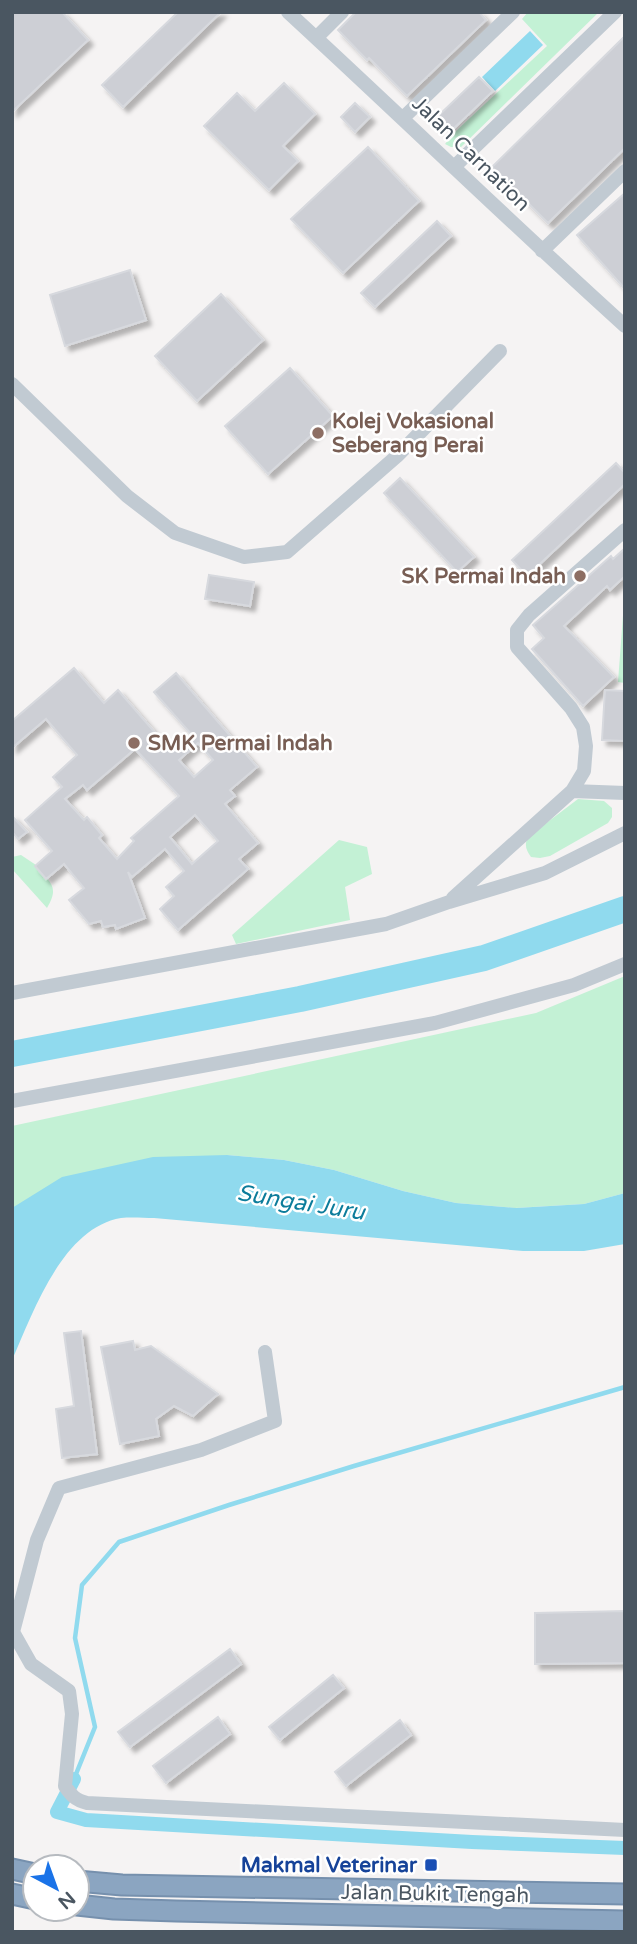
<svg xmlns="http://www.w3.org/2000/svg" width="637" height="1944" font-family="'Varela Round',sans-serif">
  <defs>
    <filter id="shadow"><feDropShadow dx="5" dy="5" stdDeviation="2" flood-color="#0004"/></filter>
  </defs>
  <rect width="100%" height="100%" fill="#f5f3f3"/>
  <path fill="#c3f1d5" d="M 528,12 L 599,12 L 461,147 L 451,147 L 445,144 L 455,132 L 547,46 L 522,19 Z
    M 624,602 L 625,602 L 625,683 L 618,682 Z
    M 578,799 L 604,801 L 612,808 L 612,817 L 608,823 L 550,856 L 540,858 L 531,857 C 526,850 524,845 528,837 Z
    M 339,840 L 367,847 L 372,874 L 345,887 L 350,920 L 236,944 L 232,935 Z
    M 21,855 L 36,865 L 35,866 C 48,881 61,885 47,908 L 12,869 L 12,857 Z
    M 625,976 L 625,1193 L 584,1204 L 515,1208 L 456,1203 L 403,1191 L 334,1170 L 284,1160 L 227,1155 L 12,1208 L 12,1126 L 536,1013 Z"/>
  <path fill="#90daee" d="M 530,31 L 543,45 L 495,91 L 482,77 Z
    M 227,1155 L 284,1160 L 334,1170 L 403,1191 L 456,1203 L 516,1208 L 584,1204 L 625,1193 L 625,1244 L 584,1251 L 523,1251 L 154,1218 C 144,1218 132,1217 121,1218 C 62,1228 33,1313 12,1360 L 12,1208 L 62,1177 L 153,1157 Z"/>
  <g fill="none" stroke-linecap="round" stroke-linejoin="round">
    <path stroke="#90daee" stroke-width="4.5" d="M 74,1779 L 95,1727 L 75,1638 L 82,1585 L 119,1542 L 229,1505 L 354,1466 L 625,1387"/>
    <path stroke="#90daee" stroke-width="14" d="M 74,1779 L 57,1812 L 86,1820 L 472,1842 L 625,1848"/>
    <path stroke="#90daee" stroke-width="26" d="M 12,1054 L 300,999 L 484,958 L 625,909"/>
  </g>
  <path fill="#cdcfd5" stroke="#d7d9de" stroke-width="2" fill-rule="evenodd" filter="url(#shadow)" d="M 12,12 L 62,12 L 88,40 L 12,112 Z
    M 178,12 L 221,12 L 123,107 L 102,85 Z
    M 356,12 L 479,12 L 486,20 L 407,96 L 369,58 L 367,60 L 338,30 Z
    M 625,36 L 625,148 L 548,223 L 492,167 Z
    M 479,77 L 493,91 L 451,131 L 437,117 Z
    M 284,83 L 315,114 L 283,146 L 298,161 L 269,190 L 204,126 L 237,93 L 255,111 Z
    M 355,103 L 370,117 L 355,132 L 341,117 Z
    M 368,147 L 419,201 L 343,273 L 291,219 Z
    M 625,193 L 625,289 L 577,235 Z
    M 437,221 L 451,236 L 375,307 L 361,293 Z
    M 130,270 L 146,320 L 65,346 L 50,295 Z
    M 221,294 L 263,340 L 197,401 L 155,356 Z
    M 290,368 L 333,416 L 268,474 L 225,426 Z
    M 616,463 L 625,473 L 625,484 L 527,576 L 512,560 Z
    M 400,478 L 474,557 L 457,572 L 384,493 Z
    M 625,548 L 625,576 L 610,590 L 607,586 L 564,626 L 614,677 L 583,706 L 532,649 L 544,638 L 533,625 L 611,556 L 613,559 Z
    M 209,575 L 254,582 L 250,606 L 205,599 Z
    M 74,668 L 104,703 L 118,690 L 171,751 L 191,734 L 154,692 L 176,673 L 257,767 L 230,790 L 235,796 L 225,804 L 258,843 L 239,859 L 248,869 L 178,930 L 160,909 L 174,896 L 166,887 L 184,871 L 165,849 L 132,877 L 128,872 L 145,918 L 116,929 L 115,925 L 103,927 L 101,921 L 89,924 L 69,900 L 84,888 L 64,864 L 46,879 L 35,866 L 52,851 L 25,820 L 62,787 L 53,777 L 77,755 L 46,719 L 12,748 L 12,721 ZM 198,743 L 213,760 L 194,777 L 179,760 ZM 135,749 L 179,796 L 131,838 L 134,841 L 117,859 L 99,838 L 102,835 L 87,817 L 84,820 L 65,799 L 83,785 L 87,790 ZM 195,815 L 218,841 L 192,864 L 170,837 Z
    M 605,690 L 625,691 L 625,741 L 602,740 Z
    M 12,816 L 27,832 L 18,839 L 12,832 Z
    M 81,1331 L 97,1454 L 62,1458 L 56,1409 L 74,1406 L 64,1333 Z
    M 133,1341 L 135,1350 L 151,1346 L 218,1394 L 193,1416 L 174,1406 L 156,1419 L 159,1436 L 120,1444 L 101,1347 Z
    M 625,1611 L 625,1663 L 535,1664 L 535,1613 Z
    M 230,1649 L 241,1664 L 130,1747 L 118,1732 Z
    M 333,1675 L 344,1688 L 280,1740 L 269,1727 Z
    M 218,1717 L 230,1734 L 166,1783 L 153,1766 Z
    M 400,1720 L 411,1735 L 346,1786 L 335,1772 Z"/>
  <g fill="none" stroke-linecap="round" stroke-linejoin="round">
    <g stroke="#7690ad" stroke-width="23">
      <path id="highway" d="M 12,1869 L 35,1874
        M 77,1881 L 122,1885 L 625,1894
        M 12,1894 L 35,1899
        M 77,1905 L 114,1909 L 176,1911 L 625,1921"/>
    </g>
    <path stroke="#c1cad2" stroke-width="14" d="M 288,12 C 401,116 511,223 625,326
      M 316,38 L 342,12
      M 403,118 L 513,12
      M 454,167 L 615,12
      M 542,251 L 625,171
      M 12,384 L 127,496 L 175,533 L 244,557 L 287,552 L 397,456 L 500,351
      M 572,791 L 584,771 L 586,746 L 583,727 L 571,708 L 517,647 L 517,630 L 529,615 L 625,530
      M 453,898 L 572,791 L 625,793
      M 12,993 L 386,924 L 449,902 L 545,873 L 625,833
      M 12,1101 L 435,1023 L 574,985 L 625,964
      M 265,1352 L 275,1421 L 201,1450 L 59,1488 L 37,1540 L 13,1632 L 31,1664 L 69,1691 L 72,1714 L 65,1786 C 71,1795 75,1800 87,1803 L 625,1830"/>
    <use href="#highway" stroke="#8ba5c1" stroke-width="19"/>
  </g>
  <g fill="#8d6e63" stroke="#fff" stroke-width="2.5">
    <circle cx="318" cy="433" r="7"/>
    <circle cx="580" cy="576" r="7"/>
    <circle cx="134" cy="743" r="7"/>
  </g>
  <rect fill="#1a4fb4" stroke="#fff" stroke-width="2.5" x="424" y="1858" width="14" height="14" rx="3.5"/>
  <g text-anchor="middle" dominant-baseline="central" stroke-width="5" stroke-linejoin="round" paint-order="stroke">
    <g font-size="21" fill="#4a5661" stroke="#fff">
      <text transform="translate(471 154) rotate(44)">Jalan Carnation</text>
      <text transform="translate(435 1894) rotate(1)">Jalan Bukit Tengah</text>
    </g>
    <g font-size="21" font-weight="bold" fill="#785e54" stroke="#fff" text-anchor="start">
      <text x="332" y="421">Kolej Vokasional<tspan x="332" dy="24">Seberang Perai</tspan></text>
      <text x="566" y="576" text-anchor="end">SK Permai Indah</text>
      <text x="148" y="743">SMK Permai Indah</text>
    </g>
    <g font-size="21" font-weight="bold" fill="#164399" stroke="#fff" text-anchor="end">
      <text x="417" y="1865">Makmal Veterinar</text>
    </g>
    <g font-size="23" font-style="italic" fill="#0c7c9b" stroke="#fff">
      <text transform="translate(301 1203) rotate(9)">Sungai Juru</text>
    </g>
  </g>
  <rect width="637" height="1944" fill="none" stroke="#4a5661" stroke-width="28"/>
  <g transform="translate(56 1888) rotate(139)"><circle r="33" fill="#ffffff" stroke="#b7bbc0" stroke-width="2"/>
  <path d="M0-5L12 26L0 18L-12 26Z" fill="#1a73e8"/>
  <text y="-10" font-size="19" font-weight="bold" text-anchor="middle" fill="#4a5661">N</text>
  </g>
</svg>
